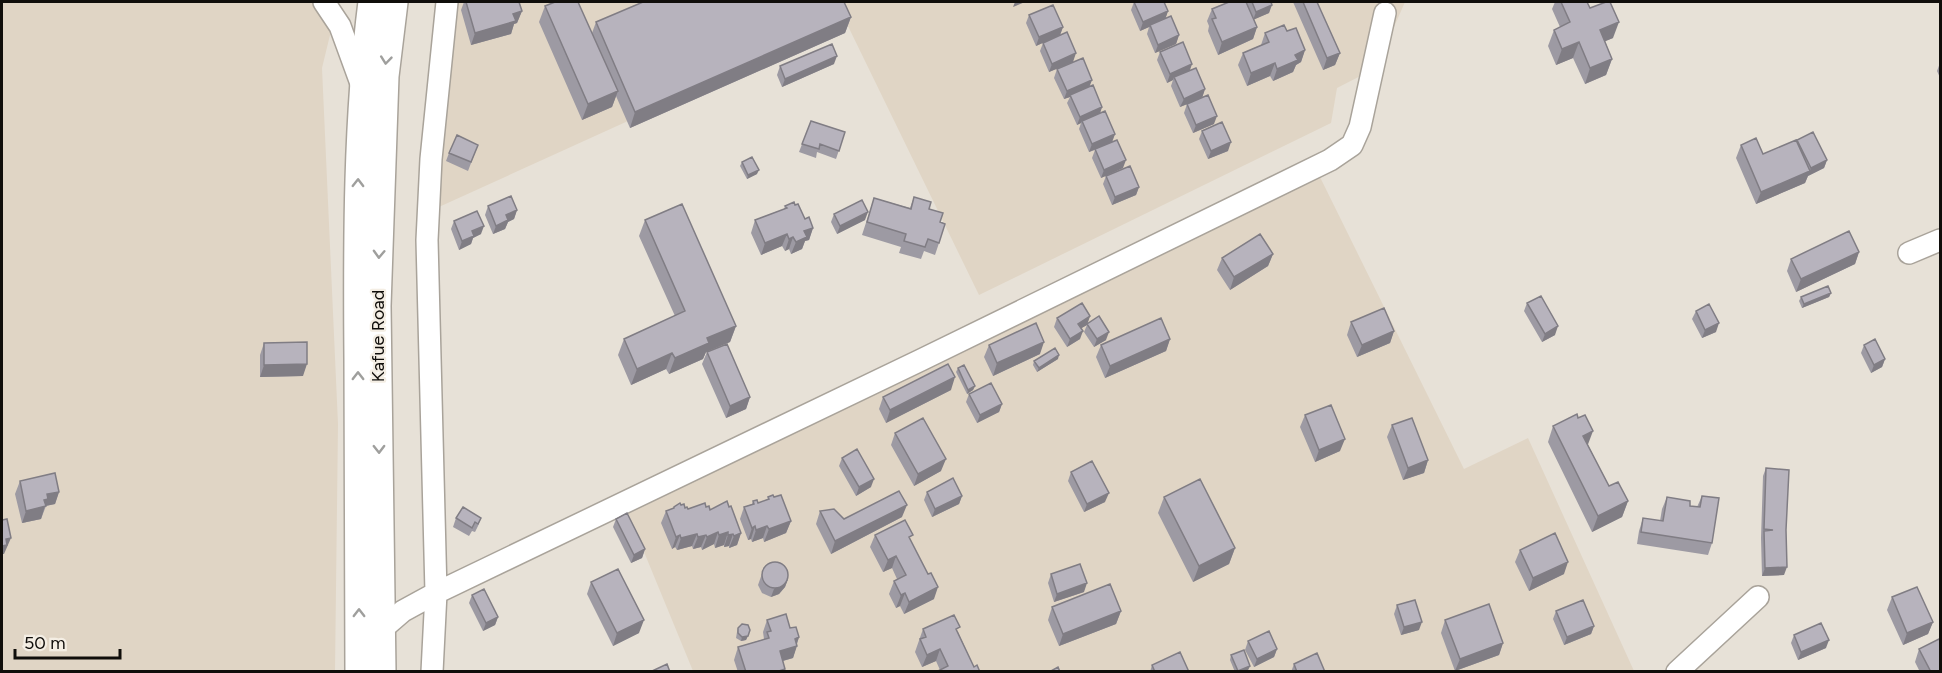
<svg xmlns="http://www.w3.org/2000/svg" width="1942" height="673" font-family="Figtree,sans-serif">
  <rect width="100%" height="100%" fill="#e7e1d7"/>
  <path fill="#e0d5c5" d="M 2,2 L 338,2 L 322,68 L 338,424 L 335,671 L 2,671 Z
    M 455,2 L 1405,2 L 1376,68 L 1337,88 L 1331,123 L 979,295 L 846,22 L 419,216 Z
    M 1317,171 L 1464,469 L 1528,438 L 1634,671 L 693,671 L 628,513 Z"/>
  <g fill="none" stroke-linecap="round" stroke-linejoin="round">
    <g stroke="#a9a39a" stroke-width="24">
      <path id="minor" d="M 324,2 L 340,26 L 363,89
        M 1909,253 L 1940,240
        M 381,630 L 403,611 L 436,593 L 921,360 L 1330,160 L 1352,145 L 1360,127 L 1385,13
        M 432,672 L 436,593 L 427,240 L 431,159 L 447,2
        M 1677,672 L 1758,597"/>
    </g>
    <g stroke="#a9a39a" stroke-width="30">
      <path id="major" d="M 359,672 C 359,567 358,463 358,359 C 357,240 357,120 372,2
        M 382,672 L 377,306 L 385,76 L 394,2"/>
    </g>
    <use href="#minor" stroke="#fff" stroke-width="21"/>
    <use href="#major" stroke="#fff" stroke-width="27"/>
  </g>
  <path fill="#9d9aa3" d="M 464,2 L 519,2 L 522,11 L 517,23 L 514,24 L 511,34 L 471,45 L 461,10 Z
    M 1134,2 L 1168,11 L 1165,19 L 1179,35 L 1176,44 L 1155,53 L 1147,34 L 1149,27 L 1140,31 L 1131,10 Z
    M 1229,2 L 1271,2 L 1269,13 L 1254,19 L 1257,27 L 1253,39 L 1218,55 L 1208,31 L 1209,26 L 1207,21 L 1212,9 Z
    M 1293,2 L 1317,2 L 1340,53 L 1335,65 L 1323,70 Z
    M 1555,2 L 1587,2 L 1590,8 L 1613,38 L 1605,41 L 1612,59 L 1606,75 L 1585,84 L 1573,58 L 1556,65 L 1548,46 L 1554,30 L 1560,27 L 1552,9 Z
    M 545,6 L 592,33 L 596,22 L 851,17 L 845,33 L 630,128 L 616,96 L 612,107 L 582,120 L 539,22 Z
    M 1029,15 L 1063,27 L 1060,35 L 1036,46 L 1026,23 Z
    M 1287,31 L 1305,50 L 1301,62 L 1296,65 L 1293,72 L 1273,81 L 1270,76 L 1247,86 L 1238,65 L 1243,53 L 1261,45 L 1265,33 Z
    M 1043,43 L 1073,62 L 1049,72 L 1040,51 Z
    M 1160,52 L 1190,70 L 1205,89 L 1202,98 L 1180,107 L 1171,86 L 1173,80 L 1167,83 L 1157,60 Z
    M 1940,63 L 1941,63 L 1941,80 L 1937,71 Z
    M 834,64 L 782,87 L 777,75 L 780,66 Z
    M 1057,69 L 1090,86 L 1102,107 L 1100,113 L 1115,134 L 1112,142 L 1123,168 L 1101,178 L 1092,158 L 1095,150 L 1089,152 L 1079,129 L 1081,123 L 1077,125 L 1067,103 L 1070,97 L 1064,99 L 1054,78 Z
    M 1187,104 L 1214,124 L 1193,133 L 1184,113 Z
    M 811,121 L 845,132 L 836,159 L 817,152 L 816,158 L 799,152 Z
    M 1202,131 L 1228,151 L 1208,159 L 1199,139 Z
    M 1796,140 L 1827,160 L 1824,168 L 1808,176 L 1805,183 L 1756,204 L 1736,158 L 1741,145 L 1763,154 Z
    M 478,145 L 468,171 L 446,161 L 449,153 Z
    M 742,162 L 757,174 L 747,179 L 740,166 Z
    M 1106,176 L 1139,187 L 1136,195 L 1112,205 L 1103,184 Z
    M 914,197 L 929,209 L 940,222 L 939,243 L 935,255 L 924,251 L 921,259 L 899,253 L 901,247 L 862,235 L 874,198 L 910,208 Z
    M 488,206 L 517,210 L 514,219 L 508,222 L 505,229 L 493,234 L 485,215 Z
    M 785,206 L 805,219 L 813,228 L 809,240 L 805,241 L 802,249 L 791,254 L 789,249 L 785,251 L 782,246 L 761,255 L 751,233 L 755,220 L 784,209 Z
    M 834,214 L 865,220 L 837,234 L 831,222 Z
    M 645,220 L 736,326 L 730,342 L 706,352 L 703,359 L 669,374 L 666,369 L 631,385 L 618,355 L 624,339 L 675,316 L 639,236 Z
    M 454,221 L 481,234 L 473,238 L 471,244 L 459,250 L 451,229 Z
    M 1859,252 L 1855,264 L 1796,292 L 1787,271 L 1791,259 Z
    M 1273,254 L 1268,266 L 1230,290 L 1217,270 L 1222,258 Z
    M 1831,293 L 1829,297 L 1802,308 L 1799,301 L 1801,297 Z
    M 1527,303 L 1555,335 L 1542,342 L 1524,311 Z
    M 1696,311 L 1716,332 L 1702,338 L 1692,319 Z
    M 1090,316 L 1087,324 L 1106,340 L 1094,347 L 1084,332 L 1087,325 L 1081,328 L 1080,339 L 1067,347 L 1054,327 L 1057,318 Z
    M 1351,322 L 1394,331 L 1390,343 L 1357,357 L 1347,335 Z
    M 1170,339 L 1166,351 L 1105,378 L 1096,357 L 1101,345 Z
    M 264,343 L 303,376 L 260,377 L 260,355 Z
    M 989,345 L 1040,354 L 993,376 L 984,357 Z
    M 1864,345 L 1885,359 L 1882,367 L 1871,373 L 1861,353 Z
    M 707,352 L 750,397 L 746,409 L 726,418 L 702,364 Z
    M 1058,359 L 1037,372 L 1033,365 L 1034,361 Z
    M 958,368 L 975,386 L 973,390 L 967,394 L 956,372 Z
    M 951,390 L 886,423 L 879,409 L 883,397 Z
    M 969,394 L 1002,404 L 999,412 L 977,423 L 966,402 Z
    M 1305,415 L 1340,451 L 1315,462 L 1300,427 Z
    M 1392,425 L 1428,460 L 1424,473 L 1403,480 L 1387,437 Z
    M 1553,426 L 1588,445 L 1609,486 L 1628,501 L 1622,517 L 1592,532 L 1548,442 Z
    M 895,433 L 941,471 L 914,486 L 891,445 Z
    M 842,458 L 871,487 L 856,496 L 839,466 Z
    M 1766,468 L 1786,530 L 1784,575 L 1762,576 L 1761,538 L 1763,476 Z
    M 1071,472 L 1105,502 L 1084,512 L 1068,481 Z
    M 20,481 L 59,492 L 55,504 L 46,506 L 41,519 L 22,523 L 15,494 Z
    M 927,492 L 962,496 L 959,504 L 932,517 L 924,500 Z
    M 1702,496 L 1712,543 L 1708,555 L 1637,544 L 1639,531 L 1643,518 L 1660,521 L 1662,509 L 1667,497 L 1690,506 L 1697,507 Z
    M 768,497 L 791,521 L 786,533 L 764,542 L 763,538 L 752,542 L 751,539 L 748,540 L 740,519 L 744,507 L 752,504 L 753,501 L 758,503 L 767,500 Z
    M 1164,497 L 1235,548 L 1229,564 L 1193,582 L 1158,513 Z
    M 681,505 L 688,509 L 706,507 L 710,510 L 729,507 L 741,533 L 737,545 L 729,548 L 729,546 L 724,547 L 724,545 L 715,548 L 714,544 L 702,550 L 701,547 L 693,549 L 692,546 L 677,550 L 675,547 L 672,549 L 661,523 L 666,511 L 673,509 L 674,507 Z
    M 820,511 L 844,519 L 902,517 L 831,554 L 816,524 Z
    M 456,518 L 481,518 L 478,526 L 475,532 L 472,531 L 469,536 L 453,527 Z
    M 616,519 L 645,549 L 642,558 L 631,563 L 613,527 Z
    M 875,535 L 911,541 L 934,599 L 904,614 L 900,606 L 896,608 L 889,594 L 894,581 L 897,579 L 892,568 L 883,572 L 870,547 Z
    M 1520,550 L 1564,574 L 1529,591 L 1515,562 Z
    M 764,568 L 788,579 L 785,587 L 779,594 L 771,597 L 762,593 L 758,585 Z
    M 1051,574 L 1084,592 L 1054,602 L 1048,583 Z
    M 591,582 L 639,633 L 613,646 L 587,594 Z
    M 472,595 L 498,617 L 495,625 L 483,631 L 469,603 Z
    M 1892,597 L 1933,622 L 1928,634 L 1903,645 L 1887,610 Z
    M 1397,605 L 1419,630 L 1401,635 L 1394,614 Z
    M 1052,607 L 1121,611 L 1116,624 L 1059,646 L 1048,620 Z
    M 1556,611 L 1594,626 L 1591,634 L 1564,645 L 1553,619 Z
    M 767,620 L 790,628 L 799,637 L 793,658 L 783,661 L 785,669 L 784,672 L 738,672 L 734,660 L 738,647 L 764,639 L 763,632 Z
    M 1445,620 L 1503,643 L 1499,655 L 1455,671 L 1441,633 Z
    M 738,628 L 750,630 L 746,640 L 741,641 L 736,638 L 737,632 Z
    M 923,629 L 958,632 L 974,667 L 980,672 L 940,670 L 936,661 L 922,667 L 915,652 Z
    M 1794,635 L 1826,648 L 1798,660 L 1791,643 Z
    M 1248,641 L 1277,649 L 1274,657 L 1254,667 L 1245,650 Z
    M 1919,649 L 1941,672 L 1920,672 L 1915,662 Z
    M 1231,655 L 1250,666 L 1248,670 L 1244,672 L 1235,672 L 1230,660 Z
    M 1294,664 L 1325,672 L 1291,672 Z
    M 1152,665 L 1189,672 L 1150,672 Z"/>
  <path fill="#807d84" d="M 1015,2 L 1025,2 L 1013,7 Z
    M 1272,5 L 1269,13 L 1253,20 L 1256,12 Z
    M 522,11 L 517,23 L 514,24 L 511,34 L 471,45 L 475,33 L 513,14 Z
    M 1168,11 L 1165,20 L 1140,31 L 1143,22 Z
    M 851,17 L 845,33 L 630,128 L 635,112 Z
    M 1619,22 L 1613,38 L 1594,46 L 1600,30 Z
    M 1063,27 L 1060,35 L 1036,46 L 1039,37 Z
    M 1257,27 L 1253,39 L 1218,55 L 1222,42 Z
    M 1179,35 L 1176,44 L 1155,53 L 1158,45 Z
    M 1579,42 L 1573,58 L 1556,65 L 1562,49 Z
    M 1305,50 L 1301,62 L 1296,65 L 1293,72 L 1273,81 L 1277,69 L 1295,55 Z
    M 1076,53 L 1073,62 L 1049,72 L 1052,64 Z
    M 1340,53 L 1335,65 L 1323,70 L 1327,58 Z
    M 837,56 L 834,64 L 782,87 L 785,79 Z
    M 1612,59 L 1606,75 L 1585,84 L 1590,68 Z
    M 1275,63 L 1270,76 L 1247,86 L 1251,73 Z
    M 1192,64 L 1189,73 L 1174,77 L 1173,80 L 1167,83 L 1170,74 Z
    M 1092,80 L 1089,88 L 1070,95 L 1070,97 L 1064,99 L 1067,91 Z
    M 1205,89 L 1202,98 L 1180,107 L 1184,99 Z
    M 618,91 L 612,107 L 582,120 L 588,104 Z
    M 1102,107 L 1099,116 L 1082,121 L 1081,123 L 1077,125 L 1080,117 Z
    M 1217,116 L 1214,124 L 1193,133 L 1196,125 Z
    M 1115,134 L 1112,142 L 1089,152 L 1092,144 Z
    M 1231,142 L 1228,151 L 1208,159 L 1211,151 Z
    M 1126,160 L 1123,168 L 1101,178 L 1104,170 Z
    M 1827,160 L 1824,168 L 1808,176 L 1811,168 Z
    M 759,170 L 757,174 L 747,179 L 748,175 Z
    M 1810,171 L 1805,183 L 1756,204 L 1761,192 Z
    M 1139,187 L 1136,195 L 1112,205 L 1115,197 Z
    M 517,210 L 514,219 L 508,222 L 505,229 L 493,234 L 496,226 L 506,215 Z
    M 868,212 L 865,220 L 837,234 L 840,226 Z
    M 484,226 L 481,234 L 473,238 L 471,244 L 459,250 L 462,241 L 472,231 Z
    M 813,228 L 809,240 L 805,241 L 802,249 L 791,254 L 796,242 L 804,231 Z
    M 787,234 L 782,246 L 761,255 L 765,243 Z
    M 793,237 L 789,249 L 785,251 L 789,239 Z
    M 1859,252 L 1855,264 L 1796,292 L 1801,279 Z
    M 1273,254 L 1268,266 L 1230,290 L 1234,277 Z
    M 1831,293 L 1829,297 L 1802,308 L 1804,304 Z
    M 1090,316 L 1087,325 L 1075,332 L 1078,324 Z
    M 1719,323 L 1716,332 L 1702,338 L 1705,330 Z
    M 736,326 L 730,342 L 706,352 L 703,359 L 669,374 L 675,358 L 707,338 Z
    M 1558,326 L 1555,335 L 1542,342 L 1545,334 Z
    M 1083,331 L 1080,339 L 1067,347 L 1070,339 Z
    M 1394,331 L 1390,343 L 1357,357 L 1362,345 Z
    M 1109,332 L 1106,340 L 1094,347 L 1097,339 Z
    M 1170,339 L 1166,351 L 1105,378 L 1110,366 Z
    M 1044,342 L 1040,354 L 993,376 L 997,363 Z
    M 672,353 L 666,369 L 631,385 L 637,369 Z
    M 1059,355 L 1058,359 L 1037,372 L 1039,368 Z
    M 1885,359 L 1882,367 L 1871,373 L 1874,365 Z
    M 307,364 L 303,376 L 260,377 L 264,365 Z
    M 955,377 L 951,390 L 886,423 L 890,410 Z
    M 975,386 L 973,390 L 967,394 L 968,390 Z
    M 750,397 L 746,409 L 726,418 L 730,406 Z
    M 1002,404 L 999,412 L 977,423 L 980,415 Z
    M 1593,431 L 1587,447 L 1583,436 Z
    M 1345,439 L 1340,451 L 1315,462 L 1319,450 Z
    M 946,459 L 941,471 L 914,486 L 918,474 Z
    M 1428,460 L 1424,473 L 1403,480 L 1408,468 Z
    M 874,479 L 871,487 L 856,496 L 859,487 Z
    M 59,492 L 55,504 L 45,506 L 41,519 L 22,523 L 26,511 L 47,494 Z
    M 1109,493 L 1105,502 L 1084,512 L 1087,504 Z
    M 962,496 L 959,504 L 932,517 L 935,509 Z
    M 1628,501 L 1622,517 L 1592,532 L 1598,516 Z
    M 907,505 L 902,517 L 831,554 L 835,541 Z
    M 791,521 L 786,533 L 764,542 L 769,529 Z
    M 755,526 L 751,539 L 748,540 L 752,528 Z
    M 767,526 L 763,538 L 752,542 L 756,530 Z
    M 718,532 L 714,544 L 702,550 L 707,537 Z
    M 728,532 L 724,545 L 715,548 L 719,535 Z
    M 741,533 L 737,545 L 729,548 L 734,536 Z
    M 697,534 L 692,546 L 677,550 L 681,538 Z
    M 733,534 L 729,546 L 724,547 L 728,535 Z
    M 680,535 L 675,547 L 672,549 L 676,537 Z
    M 706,535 L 701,547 L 693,549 L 698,537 Z
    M 11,538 L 4,554 L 2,554 L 2,546 L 6,539 Z
    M 1235,548 L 1229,564 L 1193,582 L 1199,566 Z
    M 645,549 L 642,558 L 631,563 L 634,555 Z
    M 896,556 L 892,568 L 883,572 L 888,560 Z
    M 1568,562 L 1564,574 L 1529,591 L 1533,578 Z
    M 1787,567 L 1784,575 L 1762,576 L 1765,568 Z
    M 788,579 L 785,587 L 779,594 L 771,597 L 774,589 Z
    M 1087,583 L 1084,592 L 1054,602 L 1057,594 Z
    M 938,587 L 934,599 L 904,614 L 909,602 Z
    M 905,593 L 900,606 L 896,608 L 901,595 Z
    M 1121,611 L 1116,624 L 1059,646 L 1063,634 Z
    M 498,617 L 495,625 L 483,631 L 486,623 Z
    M 644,620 L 639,633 L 613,646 L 617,633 Z
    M 1422,622 L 1419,630 L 1401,635 L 1404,627 Z
    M 1933,622 L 1928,634 L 1903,645 L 1907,633 Z
    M 1594,626 L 1591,634 L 1564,645 L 1567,637 Z
    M 748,636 L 746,640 L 741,641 L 742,637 Z
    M 799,637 L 796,646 L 797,646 L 793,658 L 775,663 L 780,651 L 795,639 Z
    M 1829,640 L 1826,648 L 1798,660 L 1801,652 Z
    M 1503,643 L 1499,655 L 1455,671 L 1460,659 Z
    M 940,649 L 936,661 L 922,667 L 927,655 Z
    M 1277,649 L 1274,657 L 1254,667 L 1257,659 Z
    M 1250,666 L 1248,670 L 1244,672 L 1237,672 Z"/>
  <path fill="#b7b3bd" stroke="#807d84" stroke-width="1.5" d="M 466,2 L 519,2 L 522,11 L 513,14 L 516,21 L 475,33 Z
    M 555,2 L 578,2 L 618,91 L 588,104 L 545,6 Z
    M 643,2 L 844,2 L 851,17 L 635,112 L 596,22 Z
    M 1134,2 L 1164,2 L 1168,11 L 1143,22 Z
    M 1229,2 L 1246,2 L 1257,27 L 1222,42 L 1212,19 L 1216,18 L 1212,9 Z
    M 1252,2 L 1271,2 L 1272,5 L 1256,12 Z
    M 1303,2 L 1317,2 L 1340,53 L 1327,58 Z
    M 1561,2 L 1587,2 L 1590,8 L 1606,2 L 1610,2 L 1619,22 L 1600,30 L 1612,59 L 1590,68 L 1579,42 L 1562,49 L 1554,30 L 1570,22 Z
    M 1053,5 L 1063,27 L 1039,37 L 1029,15 Z
    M 1171,16 L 1179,35 L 1158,45 L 1150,25 Z
    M 1284,25 L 1287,31 L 1296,28 L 1305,50 L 1295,55 L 1298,60 L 1277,69 L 1275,63 L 1251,73 L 1243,53 L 1269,42 L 1265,33 Z
    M 1067,32 L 1076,53 L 1052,64 L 1043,43 Z
    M 1183,42 L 1192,64 L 1170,74 L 1160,52 Z
    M 832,44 L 837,56 L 785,79 L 780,66 Z
    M 1083,58 L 1092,80 L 1067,91 L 1057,69 Z
    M 1196,68 L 1205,89 L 1184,99 L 1174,77 Z
    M 1093,85 L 1102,107 L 1080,117 L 1070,95 Z
    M 1208,95 L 1217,116 L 1196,125 L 1187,104 Z
    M 1105,111 L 1115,134 L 1092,144 L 1082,121 Z
    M 811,121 L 845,132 L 839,151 L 820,144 L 819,149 L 802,144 Z
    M 1222,122 L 1231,142 L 1211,151 L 1202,131 Z
    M 1813,132 L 1827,160 L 1811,168 L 1797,140 Z
    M 457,135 L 478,145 L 471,162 L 449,153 Z
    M 1756,138 L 1763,154 L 1796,140 L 1810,171 L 1761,192 L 1741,145 Z
    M 1117,140 L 1126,160 L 1104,170 L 1095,149 Z
    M 752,157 L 759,170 L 748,175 L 742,162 Z
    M 1130,166 L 1139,187 L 1115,197 L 1106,176 Z
    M 511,196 L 517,210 L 506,215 L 508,220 L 496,226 L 488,206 Z
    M 914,197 L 931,202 L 929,209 L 943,213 L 940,222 L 945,224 L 939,243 L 928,239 L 925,247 L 904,241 L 906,234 L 867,222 L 874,198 L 911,209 Z
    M 862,200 L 868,212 L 840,226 L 834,214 Z
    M 794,202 L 795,205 L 798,204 L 805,219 L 809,217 L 813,228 L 804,231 L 807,237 L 796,242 L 793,237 L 789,239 L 787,234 L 765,243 L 755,220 L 787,208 L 785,206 Z
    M 682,204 L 736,326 L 707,338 L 709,343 L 675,358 L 672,353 L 637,369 L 624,339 L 685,311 L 645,220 Z
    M 477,211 L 484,226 L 472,231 L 474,236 L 462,241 L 454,221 Z
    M 1849,231 L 1859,252 L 1801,279 L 1791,259 Z
    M 1260,234 L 1273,254 L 1234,277 L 1222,258 Z
    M 1828,286 L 1831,293 L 1804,304 L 1801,297 Z
    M 1541,296 L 1558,326 L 1545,334 L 1527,303 Z
    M 1082,303 L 1090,316 L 1078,324 L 1083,331 L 1070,339 L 1057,318 Z
    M 1709,304 L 1719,323 L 1705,330 L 1696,311 Z
    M 1384,308 L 1394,331 L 1362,345 L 1351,322 Z
    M 1099,316 L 1109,332 L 1097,339 L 1087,324 Z
    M 1161,318 L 1170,339 L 1110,366 L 1101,345 Z
    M 1036,323 L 1044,342 L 997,363 L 989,345 Z
    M 1875,339 L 1885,359 L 1874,365 L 1864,345 Z
    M 307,342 L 307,364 L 264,365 L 264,343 Z
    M 727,344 L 750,397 L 730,406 L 707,352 Z
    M 1055,348 L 1059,355 L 1039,368 L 1034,361 Z
    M 948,364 L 955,377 L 890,410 L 883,397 Z
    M 964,365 L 975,386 L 968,390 L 958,368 Z
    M 991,383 L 1002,404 L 980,415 L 969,394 Z
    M 1331,405 L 1345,439 L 1319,450 L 1305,415 Z
    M 1577,414 L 1578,418 L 1585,415 L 1593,431 L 1583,436 L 1609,486 L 1618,482 L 1628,501 L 1598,516 L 1553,426 Z
    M 923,418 L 946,459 L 918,474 L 895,433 Z
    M 1412,418 L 1428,460 L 1408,468 L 1392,425 Z
    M 857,449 L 874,479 L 859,487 L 842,458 Z
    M 1092,461 L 1109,493 L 1087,504 L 1071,472 Z
    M 1766,468 L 1789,470 L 1786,530 L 1787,567 L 1765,568 L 1764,531 L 1773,530 L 1764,529 Z
    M 55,473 L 59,492 L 47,494 L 48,499 L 44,500 L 46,506 L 26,511 L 20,481 Z
    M 953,478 L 962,496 L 935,509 L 927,492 Z
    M 1200,479 L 1235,548 L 1199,566 L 1164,497 Z
    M 899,491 L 907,505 L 835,541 L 820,511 L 834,509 L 844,519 Z
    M 773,495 L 774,497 L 781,495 L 791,521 L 769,529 L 767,526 L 756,530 L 755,526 L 752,528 L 744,507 L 754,504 L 753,501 L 757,500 L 758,503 L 769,499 L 768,497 Z
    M 1702,496 L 1719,498 L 1712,543 L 1641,532 L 1643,518 L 1663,521 L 1667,497 L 1690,501 L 1690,506 L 1700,507 Z
    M 727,501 L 729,507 L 731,506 L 741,533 L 734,536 L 733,534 L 728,535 L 728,532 L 719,535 L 718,532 L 707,537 L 706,535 L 698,537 L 697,534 L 681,538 L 680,535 L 676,537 L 666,511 L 674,508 L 674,507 L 680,503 L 681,505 L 684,504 L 685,508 L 687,507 L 688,509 L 705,503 L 706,507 L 709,506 L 710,510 Z
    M 463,507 L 481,518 L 478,524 L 475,522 L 472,528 L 456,518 Z
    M 627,513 L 645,549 L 634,555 L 616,519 Z
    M 7,519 L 11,538 L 6,539 L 7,545 L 2,546 L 2,520 Z
    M 905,520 L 913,535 L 909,537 L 928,574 L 931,573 L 938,587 L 909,602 L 905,593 L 901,595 L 894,581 L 906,575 L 896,556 L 888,560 L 875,535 Z
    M 1555,533 L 1568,562 L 1533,578 L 1520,550 Z
    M762 575a13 13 0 1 1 26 0a13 13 0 1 1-26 0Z
    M 1080,564 L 1087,583 L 1057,594 L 1051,574 Z
    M 618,569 L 644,620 L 617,633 L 591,582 Z
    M 1110,584 L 1121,611 L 1063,634 L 1052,607 Z
    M 1917,587 L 1933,622 L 1907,633 L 1892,597 Z
    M 484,589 L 498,617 L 486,623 L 472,595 Z
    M 1415,600 L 1422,622 L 1404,627 L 1397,605 Z
    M 1583,600 L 1594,626 L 1567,637 L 1556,611 Z
    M 1489,604 L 1503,643 L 1460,659 L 1445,620 Z
    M 786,614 L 790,628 L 796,627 L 799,637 L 795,639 L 797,646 L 780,651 L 785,669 L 776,672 L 746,672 L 738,647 L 769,638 L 767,632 L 771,631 L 767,620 Z
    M 954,615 L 960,627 L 956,629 L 974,667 L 977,665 L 980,672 L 936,672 L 948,666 L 940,649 L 927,655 L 920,639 L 926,637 L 923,629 Z
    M 1821,623 L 1829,640 L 1801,652 L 1794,635 Z
    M 742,624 L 748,625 L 750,630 L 748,636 L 742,637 L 738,633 L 738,628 Z
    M 1269,631 L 1277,649 L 1257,659 L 1248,641 Z
    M 1939,639 L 1941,642 L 1941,672 L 1931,672 L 1919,649 Z
    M 1244,650 L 1250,666 L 1238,671 L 1231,655 Z
    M 1180,652 L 1189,672 L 1155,672 L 1152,665 Z
    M 1317,653 L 1325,672 L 1297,672 L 1294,664 Z
    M 667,664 L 670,672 L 650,672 Z
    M 1058,667 L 1060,672 L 1049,672 Z"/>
  <defs><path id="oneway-chevron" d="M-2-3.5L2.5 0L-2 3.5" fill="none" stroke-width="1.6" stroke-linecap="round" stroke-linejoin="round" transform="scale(1.5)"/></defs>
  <g stroke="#9f9f9d">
    <use href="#oneway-chevron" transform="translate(386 60) rotate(96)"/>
    <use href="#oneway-chevron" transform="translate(358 183) rotate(-89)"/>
    <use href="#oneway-chevron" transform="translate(379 254) rotate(92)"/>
    <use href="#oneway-chevron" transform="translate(358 376) rotate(-90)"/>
    <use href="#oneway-chevron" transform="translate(379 449) rotate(89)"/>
    <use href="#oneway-chevron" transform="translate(359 613) rotate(-90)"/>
  </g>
  <g text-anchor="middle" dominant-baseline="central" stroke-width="4.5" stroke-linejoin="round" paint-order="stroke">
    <g font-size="18" fill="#100e0b" stroke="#f4eee4">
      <text transform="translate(378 336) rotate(-90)">Kafue Road</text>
    </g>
  </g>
  <rect width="1942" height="673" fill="none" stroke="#100e0b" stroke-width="6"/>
  <path d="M15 649v9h105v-9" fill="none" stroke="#100e0b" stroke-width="3"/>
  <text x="24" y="649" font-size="18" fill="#100e0b" stroke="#f4eee4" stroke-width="4.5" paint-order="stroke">50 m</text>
</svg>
